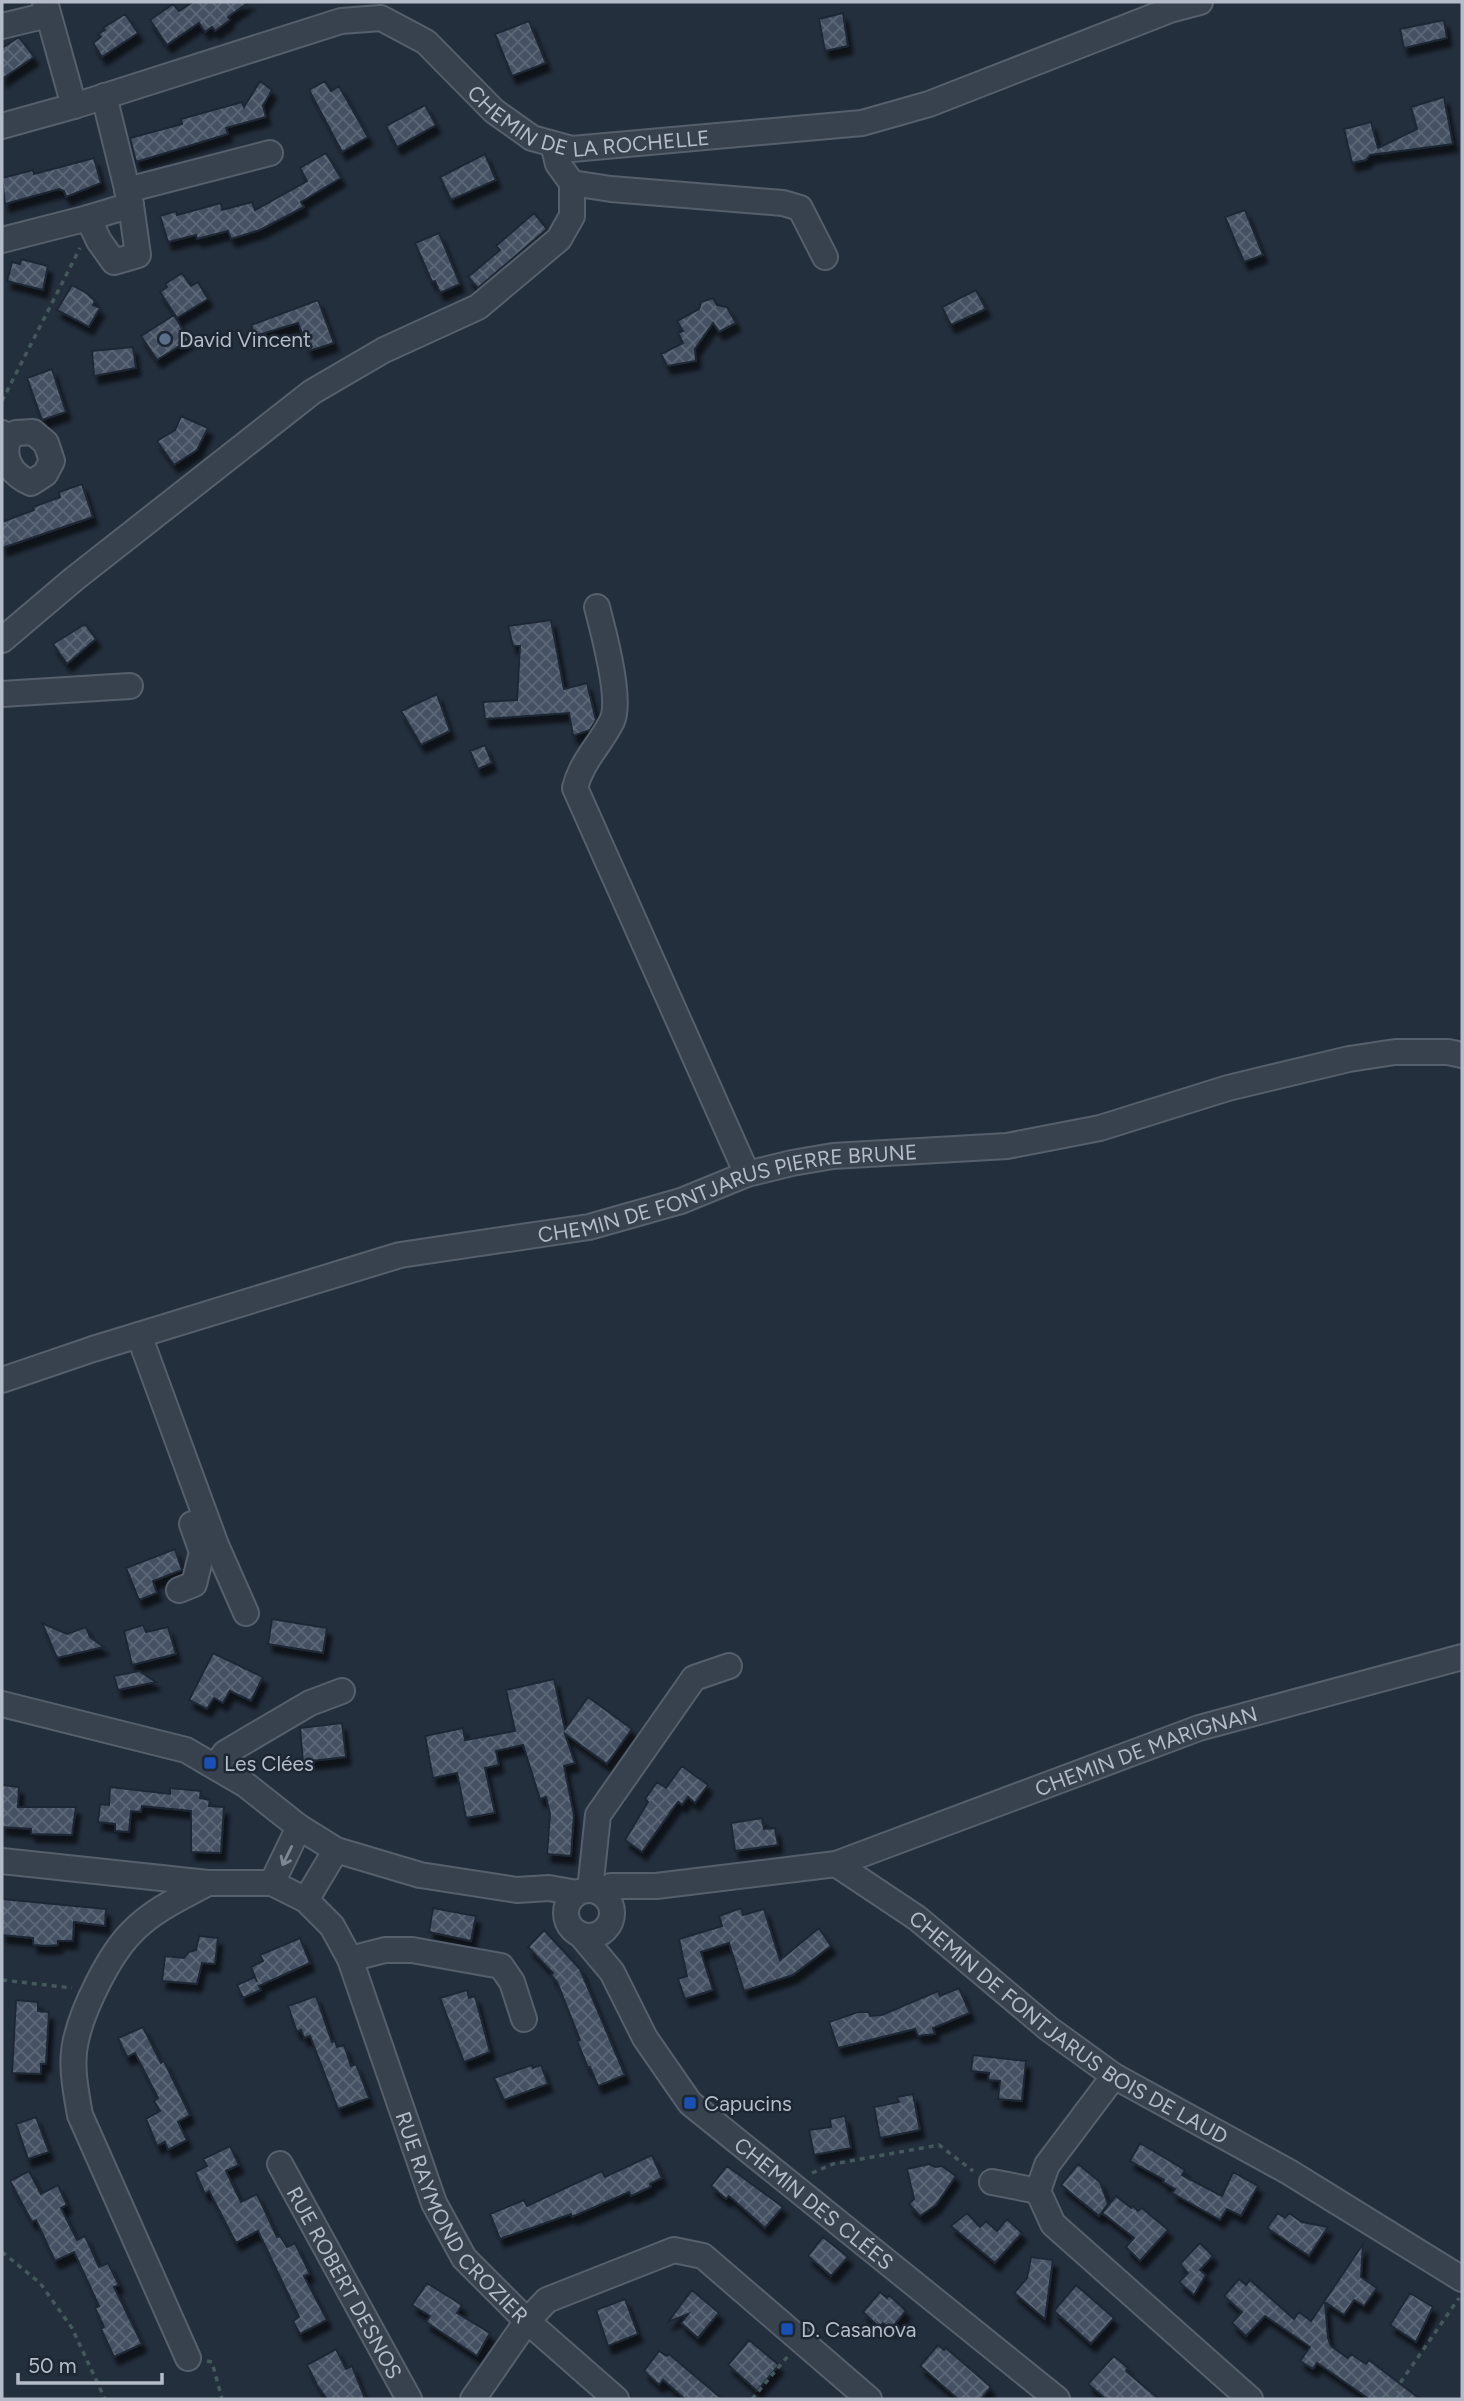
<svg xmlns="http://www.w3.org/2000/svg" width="1464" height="2401" font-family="Figtree,sans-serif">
  <defs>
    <pattern id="building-cross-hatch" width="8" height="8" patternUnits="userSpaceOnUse" patternTransform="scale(1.75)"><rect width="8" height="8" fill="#455162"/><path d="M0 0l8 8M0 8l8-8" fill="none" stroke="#5d6877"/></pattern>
    <filter id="shadow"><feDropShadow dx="4.5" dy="8" stdDeviation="2" flood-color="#0009"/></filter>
  </defs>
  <rect width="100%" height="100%" fill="#242f3e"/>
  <path fill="url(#building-cross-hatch)" stroke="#1f2835" stroke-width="2" filter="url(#shadow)" d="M 193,2 L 249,2 L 228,17 L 230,20 L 215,31 L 212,27 L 205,32 L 199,23 L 167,45 L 150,20 L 173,4 L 179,11 Z
    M 843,13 L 848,46 L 825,51 L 819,19 Z
    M 125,14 L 138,33 L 102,57 L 93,43 L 101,37 L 98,34 L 105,30 L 103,28 Z
    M 1444,20 L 1447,38 L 1404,48 L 1400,29 Z
    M 529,21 L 546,63 L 512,76 L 495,34 Z
    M 19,37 L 34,57 L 2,79 L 2,48 Z
    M 260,81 L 272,90 L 263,106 L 266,117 L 226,128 L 228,134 L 136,162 L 130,138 L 182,124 L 181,119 L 242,102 L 244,107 Z
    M 325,81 L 331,91 L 339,86 L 368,137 L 342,152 L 309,90 Z
    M 1444,97 L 1453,144 L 1370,155 L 1366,160 L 1352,163 L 1344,129 L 1371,122 L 1378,148 L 1417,129 L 1411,107 Z
    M 425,105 L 436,125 L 397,147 L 386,126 Z
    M 326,153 L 341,178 L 301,202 L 304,207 L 260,230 L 231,239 L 228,231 L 197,239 L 196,235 L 168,242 L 160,216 L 176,211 L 177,215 L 221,203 L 222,210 L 252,202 L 255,210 L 307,181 L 300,168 Z
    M 485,154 L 496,180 L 451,200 L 440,177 Z
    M 94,158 L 101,183 L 66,197 L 64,191 L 59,189 L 5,204 L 2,178 L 33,170 L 34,174 Z
    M 1245,210 L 1263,255 L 1244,262 L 1225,217 Z
    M 534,213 L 547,229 L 478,288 L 468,277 L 500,250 L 496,246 Z
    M 439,233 L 460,284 L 440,293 L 435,281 L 432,282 L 415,243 Z
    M 21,259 L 48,266 L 43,290 L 7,281 L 12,262 L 20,264 Z
    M 182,273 L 191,286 L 198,282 L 208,299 L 177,318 L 160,292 L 167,287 L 165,284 Z
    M 72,285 L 88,294 L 95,301 L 93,305 L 100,308 L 89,327 L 57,310 Z
    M 976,290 L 986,309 L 951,325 L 942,307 Z
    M 713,298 L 717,305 L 727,307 L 736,323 L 719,332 L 713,323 L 695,349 L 696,361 L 667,366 L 661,354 L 683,343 L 678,333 L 683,331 L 677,321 L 699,309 L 701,302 Z
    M 318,300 L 334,343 L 309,351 L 298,323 L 255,336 L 251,325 Z
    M 174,315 L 189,340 L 157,360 L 141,336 Z
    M 133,347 L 136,368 L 94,376 L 92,351 Z
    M 52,369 L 66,412 L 42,420 L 27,378 Z
    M 181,416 L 208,428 L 197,450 L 174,465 L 157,441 L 175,430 Z
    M 82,484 L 93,517 L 2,548 L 2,522 L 34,510 L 33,507 L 60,497 L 59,492 Z
    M 551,620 L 564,689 L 587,683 L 596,720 L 590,730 L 573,736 L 569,713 L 485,719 L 483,702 L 517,700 L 520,646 L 513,646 L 508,626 Z
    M 85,624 L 96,639 L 67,664 L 53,644 Z
    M 437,694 L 450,731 L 421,745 L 401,711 Z
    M 485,745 L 492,763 L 478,769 L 470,751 Z
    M 175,1549 L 182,1570 L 153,1581 L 157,1593 L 139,1600 L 126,1568 Z
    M 272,1619 L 327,1628 L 323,1653 L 268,1644 Z
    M 42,1623 L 67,1634 L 86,1627 L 90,1637 L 104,1647 L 57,1658 Z
    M 143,1625 L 146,1632 L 168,1627 L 176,1654 L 132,1665 L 124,1631 Z
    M 213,1653 L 263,1677 L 251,1701 L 230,1691 L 223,1703 L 214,1698 L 207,1709 L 189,1700 Z
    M 139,1671 L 156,1682 L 118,1690 L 114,1676 Z
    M 554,1679 L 565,1729 L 588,1697 L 632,1729 L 607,1764 L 565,1734 L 575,1763 L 564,1766 L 574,1815 L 571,1856 L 547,1854 L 550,1814 L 546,1797 L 540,1799 L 523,1745 L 496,1751 L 499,1765 L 485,1768 L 495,1813 L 466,1818 L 457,1773 L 433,1778 L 425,1736 L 463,1728 L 465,1740 L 515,1731 L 506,1690 Z
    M 342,1723 L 346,1757 L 303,1762 L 300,1728 Z
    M 682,1766 L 708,1785 L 695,1803 L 688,1797 L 682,1805 L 678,1802 L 642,1852 L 625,1840 L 648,1802 L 645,1799 L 657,1782 L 666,1788 Z
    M 2,1785 L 19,1787 L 18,1807 L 76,1807 L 72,1835 L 31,1834 L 31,1829 L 2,1827 Z
    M 110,1787 L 170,1794 L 170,1788 L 201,1791 L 200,1798 L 210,1800 L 209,1806 L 224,1807 L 221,1853 L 191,1852 L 191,1811 L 142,1806 L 141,1812 L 131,1811 L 129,1832 L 115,1831 L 115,1824 L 98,1822 L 100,1804 L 109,1805 Z
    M 762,1818 L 764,1829 L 775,1828 L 778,1845 L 735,1851 L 731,1823 Z
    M 2,1899 L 106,1909 L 105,1926 L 74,1922 L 73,1941 L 58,1941 L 58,1945 L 48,1946 L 33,1945 L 33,1938 L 2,1935 Z
    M 433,1908 L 476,1916 L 471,1941 L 429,1932 Z
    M 741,1908 L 743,1915 L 764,1909 L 780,1960 L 819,1928 L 831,1946 L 793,1975 L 744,1991 L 729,1943 L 701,1952 L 713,1990 L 685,1999 L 678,1979 L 687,1976 L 679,1939 L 722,1926 L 719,1916 Z
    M 544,1930 L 580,1969 L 625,2075 L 598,2086 L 590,2067 L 588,2068 L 577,2041 L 580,2040 L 557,1982 L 551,1975 L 553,1973 L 528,1947 Z
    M 199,1936 L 218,1938 L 215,1964 L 202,1963 L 197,1984 L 162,1981 L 165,1956 L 184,1958 L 189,1952 L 196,1950 Z
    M 300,1938 L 310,1963 L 259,1986 L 261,1990 L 243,1998 L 237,1985 L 255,1977 L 257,1982 L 251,1967 L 263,1961 L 260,1955 Z
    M 959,1988 L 970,2013 L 933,2028 L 935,2034 L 918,2036 L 915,2029 L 838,2048 L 829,2022 L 858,2012 L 869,2012 L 870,2016 L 882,2015 L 938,1991 L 940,1996 Z
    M 467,1990 L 469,1998 L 475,1996 L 490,2052 L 464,2062 L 440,1998 Z
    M 316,1996 L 332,2042 L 335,2041 L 337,2047 L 344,2045 L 351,2066 L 356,2064 L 369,2098 L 338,2109 L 310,2036 L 304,2038 L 301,2030 L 297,2032 L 288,2006 Z
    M 16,2000 L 38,2002 L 38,2011 L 49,2012 L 46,2064 L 41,2064 L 41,2074 L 12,2073 Z
    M 143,2027 L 161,2063 L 164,2061 L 190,2115 L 178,2122 L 187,2140 L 168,2150 L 165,2142 L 157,2146 L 146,2119 L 160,2111 L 154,2101 L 158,2098 L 135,2053 L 127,2057 L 118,2038 Z
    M 973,2055 L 1026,2061 L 1022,2101 L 998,2099 L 1000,2081 L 988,2080 L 989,2073 L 971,2071 Z
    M 532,2065 L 533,2068 L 541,2065 L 548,2084 L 504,2100 L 494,2078 Z
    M 913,2094 L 920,2130 L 880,2138 L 874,2107 L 899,2102 L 897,2097 Z
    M 845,2116 L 851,2148 L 814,2155 L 809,2130 L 831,2127 L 830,2119 Z
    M 36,2117 L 49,2152 L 28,2159 L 16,2124 Z
    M 1140,2143 L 1185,2170 L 1182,2175 L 1222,2196 L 1233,2172 L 1258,2186 L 1241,2216 L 1227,2209 L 1220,2220 L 1172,2193 L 1175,2189 L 1163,2182 L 1164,2180 L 1130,2161 Z
    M 230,2146 L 239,2165 L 226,2171 L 241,2202 L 257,2194 L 277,2237 L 280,2236 L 287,2247 L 295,2243 L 310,2274 L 304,2276 L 327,2320 L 300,2334 L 293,2321 L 299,2317 L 258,2231 L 236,2243 L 209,2191 L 205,2194 L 195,2172 L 207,2166 L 203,2159 Z
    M 652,2155 L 662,2178 L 650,2184 L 651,2187 L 631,2196 L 629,2192 L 572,2217 L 571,2214 L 500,2239 L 490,2214 L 524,2200 L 527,2206 L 602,2171 L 605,2177 Z
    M 929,2164 L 935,2167 L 942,2166 L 956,2176 L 936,2205 L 920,2216 L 909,2204 L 914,2199 L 907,2169 Z
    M 1078,2164 L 1100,2182 L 1108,2204 L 1099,2216 L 1061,2185 Z
    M 727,2166 L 783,2207 L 765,2228 L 729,2196 L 726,2199 L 711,2186 Z
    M 29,2171 L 41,2194 L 58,2185 L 67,2205 L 61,2208 L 77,2240 L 85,2236 L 99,2267 L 108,2263 L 119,2285 L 114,2287 L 142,2344 L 114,2357 L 101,2329 L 104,2327 L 95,2308 L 99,2306 L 74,2252 L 55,2261 L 36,2220 L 32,2222 L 10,2181 Z
    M 1116,2196 L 1131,2208 L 1133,2206 L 1138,2211 L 1142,2208 L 1168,2230 L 1140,2261 L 1126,2247 L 1134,2238 L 1102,2213 Z
    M 967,2213 L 980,2227 L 986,2221 L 997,2231 L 1007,2219 L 1022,2233 L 995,2263 L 951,2226 Z
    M 1278,2213 L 1285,2218 L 1289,2213 L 1302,2222 L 1328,2227 L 1309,2256 L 1267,2228 Z
    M 823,2237 L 848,2257 L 831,2276 L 808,2256 Z
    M 1200,2243 L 1213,2256 L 1200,2270 L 1206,2275 L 1194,2295 L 1179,2282 L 1188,2273 L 1180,2264 Z
    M 1363,2244 L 1361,2277 L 1377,2288 L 1364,2306 L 1354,2300 L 1344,2315 L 1325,2302 L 1328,2338 L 1331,2346 L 1348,2358 L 1351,2354 L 1366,2364 L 1369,2360 L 1420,2399 L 1369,2399 L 1317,2363 L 1313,2369 L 1300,2361 L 1310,2347 L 1265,2316 L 1246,2336 L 1232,2323 L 1242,2312 L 1224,2296 L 1239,2279 L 1246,2285 L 1250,2280 L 1294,2319 L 1299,2312 L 1311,2321 Z
    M 1031,2257 L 1053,2260 L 1045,2319 L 1014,2293 L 1027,2278 Z
    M 427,2283 L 462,2305 L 457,2313 L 490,2333 L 477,2356 L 426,2322 L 430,2316 L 412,2305 Z
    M 1076,2285 L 1114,2318 L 1091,2344 L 1054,2311 Z
    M 692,2290 L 719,2313 L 698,2338 L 681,2323 L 688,2314 L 668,2322 Z
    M 880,2292 L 887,2298 L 889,2295 L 906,2311 L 890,2330 L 883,2323 L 879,2327 L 863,2312 Z
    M 1410,2293 L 1433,2307 L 1416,2342 L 1390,2325 Z
    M 625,2299 L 638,2334 L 608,2346 L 596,2310 Z
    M 749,2340 L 779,2365 L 757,2391 L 728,2365 Z
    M 938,2345 L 944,2350 L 946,2348 L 991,2387 L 981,2399 L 958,2399 L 920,2366 Z
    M 336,2349 L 346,2369 L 352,2366 L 365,2399 L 327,2399 L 317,2385 L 307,2365 Z
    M 659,2351 L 667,2356 L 669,2354 L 722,2399 L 685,2399 L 663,2380 L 659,2385 L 644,2371 Z
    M 1114,2356 L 1128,2368 L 1126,2371 L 1159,2399 L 1106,2399 L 1088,2384 Z"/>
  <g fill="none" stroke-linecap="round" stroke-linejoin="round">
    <g stroke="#565f6c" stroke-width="28">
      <g id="minor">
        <path d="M 45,2 L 74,106"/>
        <path d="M 2,26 L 48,15"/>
        <path id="s1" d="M 2,126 L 74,106 L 341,21 L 381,18 L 426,42 L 494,111 L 532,138 L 572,149 L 862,123 L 929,104 L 1170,10 L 1200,2"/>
        <path d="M 553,144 L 558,164 L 572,183 L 611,189 L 783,203 L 800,208 L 825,257"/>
        <path d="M 127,190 L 270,153"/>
        <path d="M 88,218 L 131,205"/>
        <path d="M 2,240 L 88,218 L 99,241 L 114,262 L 138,255 L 131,205 L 104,96"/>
        <path d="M 2,433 L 8,440 L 16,433 L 33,432 L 46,443 L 52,461 L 45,474 L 31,483 C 12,475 2,460 8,440"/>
        <path d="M 597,607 C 603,630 622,700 612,721 C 600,745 581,762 575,788 L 747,1174"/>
        <path d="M 2,640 L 74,579 L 312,392 L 384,350 L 478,307 L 559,239 L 572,216 L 572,183"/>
        <path d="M 2,694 L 130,686"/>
        <path d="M 139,1335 L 216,1545 L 246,1613"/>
        <path id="s2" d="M 2,1380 L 93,1349 L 400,1255 L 589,1227 L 681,1201 L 747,1174 L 792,1163 L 833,1156 L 1007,1146 L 1100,1128 L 1228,1088 L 1349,1059 L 1395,1052 L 1448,1052 L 1462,1055"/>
        <path d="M 179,1590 L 194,1584 L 202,1552 L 192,1524"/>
        <path d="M 2,1704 L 186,1750 L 246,1785 L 299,1827 L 336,1850 L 420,1875 L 517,1890 L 549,1888 L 577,1893"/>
        <path d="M 216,1766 L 225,1753 L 310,1703 L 342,1691"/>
        <path id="s3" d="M 2,1861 L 208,1883 L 272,1883 L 306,1900 L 332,1926 L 350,1959 L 434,2203 L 464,2258 L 527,2321 L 616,2399"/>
        <path id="s4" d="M 836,1864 L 917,1918 L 1049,2029 L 1114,2076 L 1289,2172 L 1462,2279"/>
        <path d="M 272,1883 L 299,1827"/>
        <circle cx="589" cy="1913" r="23"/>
        <path d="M 590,1890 L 598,1815 L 694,1678 L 729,1666"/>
        <path id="s5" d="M 599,1892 L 611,1886 L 656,1886 L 836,1864 L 1199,1728 L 1462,1657"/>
        <path d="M 306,1900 L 336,1850"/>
        <path id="s6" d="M 580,1934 L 612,1972 L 645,2038 L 690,2103 L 1057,2399"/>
        <path d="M 350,1959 L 385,1950 L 412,1950 L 501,1966 L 512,1982 L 524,2019"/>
        <path d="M 1114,2076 L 1047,2165 L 1038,2191 L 1053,2224 L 1250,2399"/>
        <path id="s7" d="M 280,2164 L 409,2399"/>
        <path d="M 992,2182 L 1038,2191"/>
        <path d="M 188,2358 L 80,2115 C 76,2092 70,2064 76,2040 C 83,2008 109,1955 132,1932 C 153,1910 182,1897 208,1883"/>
        <path d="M 473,2399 L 527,2321 L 547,2300 L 674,2250 L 703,2256 L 869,2399"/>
      </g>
    </g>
    <path stroke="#44595c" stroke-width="3.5" stroke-dasharray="5 5" stroke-linecap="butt" d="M 2,401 L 80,248
      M 2,1980 L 72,1988
      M 812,2173 L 833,2164 L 939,2145 L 973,2171
      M 2,2252 L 40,2283 L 72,2328 L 105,2399
      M 207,2361 L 212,2362 L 222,2399
      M 752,2399 L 788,2356
      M 1389,2399 L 1459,2298"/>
    <use href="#minor" stroke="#38414e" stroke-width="24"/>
  </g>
  <defs><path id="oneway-shaft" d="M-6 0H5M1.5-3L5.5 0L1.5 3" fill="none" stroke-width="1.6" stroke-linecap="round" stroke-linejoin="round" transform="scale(1.75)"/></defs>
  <use stroke="#7c8592" href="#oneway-shaft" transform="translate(287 1856) rotate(116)"/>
  <circle fill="#5c6f8a" stroke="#1d2633" stroke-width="2.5" cx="165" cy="339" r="7"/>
  <g fill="#1a4fb4" stroke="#1d2633" stroke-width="2.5">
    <rect x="203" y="1756" width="14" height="14" rx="3.5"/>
    <rect x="683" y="2096" width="14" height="14" rx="3.5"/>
    <rect x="780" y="2322" width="14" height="14" rx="3.5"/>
  </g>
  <g text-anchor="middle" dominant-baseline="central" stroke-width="5" stroke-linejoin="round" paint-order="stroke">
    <g font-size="21" fill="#b4bcc9" stroke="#1d2633">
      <text stroke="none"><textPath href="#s1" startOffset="640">CHEMIN DE LA ROCHELLE</textPath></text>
      <text stroke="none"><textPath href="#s2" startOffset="752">CHEMIN DE FONTJARUS PIERRE BRUNE</textPath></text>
      <text stroke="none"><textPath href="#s5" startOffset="570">CHEMIN DE MARIGNAN</textPath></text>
      <text stroke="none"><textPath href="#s4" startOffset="285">CHEMIN DE FONTJARUS BOIS DE LAUD</textPath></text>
      <text stroke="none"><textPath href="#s6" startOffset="362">CHEMIN DES CLÉES</textPath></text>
      <text stroke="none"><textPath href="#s3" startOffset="668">RUE RAYMOND CROZIER</textPath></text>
      <text stroke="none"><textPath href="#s7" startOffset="135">RUE ROBERT DESNOS</textPath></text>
    </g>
    <g font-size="21" fill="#b4bcc9" stroke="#1d2633" text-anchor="start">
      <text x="179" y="339">David Vincent</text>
      <text x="224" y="1763">Les Clées</text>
      <text x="704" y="2103">Capucins</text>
      <text x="801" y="2329">D. Casanova</text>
    </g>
  </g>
  <rect width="1464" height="2401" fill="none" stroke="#b4bcc9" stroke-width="7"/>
  <path d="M18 2373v10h144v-10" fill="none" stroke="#b4bcc9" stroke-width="3.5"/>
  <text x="28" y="2373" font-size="21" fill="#b4bcc9" stroke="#1d2633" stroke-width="5" paint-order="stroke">50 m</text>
</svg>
